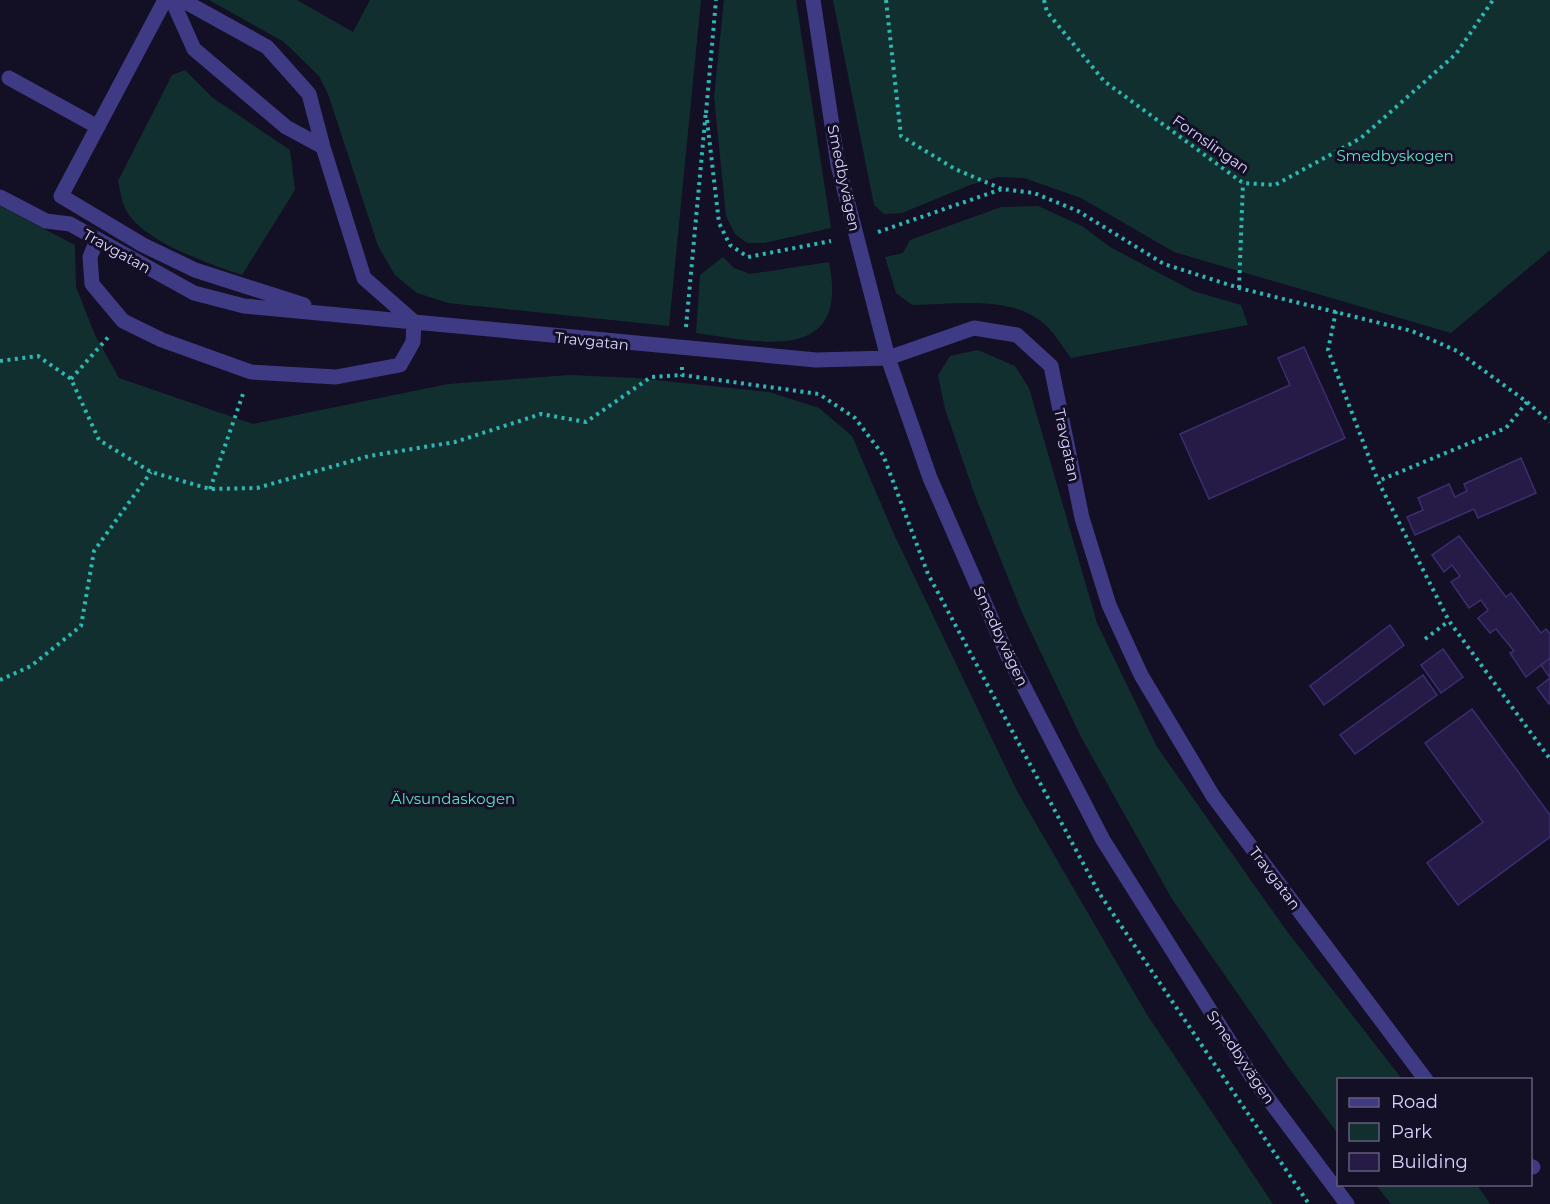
<svg xmlns="http://www.w3.org/2000/svg" width="1550" height="1204" font-family="Montserrat,sans-serif">
  <rect width="100%" height="100%" fill="#130f25"/>
  <path fill="#122f2f" d="M 209,0 L 297,0 L 353,32 L 370,0 L 701,0 L 669,326 L 448,303 L 417,293 L 395,275 L 378,246 L 328,94 L 319,76 L 284,42 Z
    M 724,0 L 796,0 L 831,228 L 764,243 L 747,243 L 735,234 L 726,216 L 714,97 Z
    M 833,0 L 1550,0 L 1550,250 L 1451,333 L 1174,252 L 1081,198 L 1024,178 L 998,177 L 970,185 L 902,213 L 884,214 L 874,205 Z
    M 185,70 L 213,98 L 290,150 L 295,190 L 242,275 C 210,264 140,241 125,208 C 121,200 120,189 118,181 L 172,75 Z
    M 0,206 L 75,245 L 76,287 L 95,335 L 119,378 L 253,424 L 448,384 L 570,375 L 636,378 L 769,392 L 819,408 L 852,436 L 893,532 L 1017,791 L 1146,1013 L 1273,1204 L 0,1204 Z
    M 1038,206 L 1082,226 L 1110,247 L 1193,291 L 1241,305 L 1248,325 L 1071,358 C 1062,346 1053,330 1041,321 C 1007,295 951,305 912,305 L 896,293 L 885,257 L 903,253 L 910,240 L 1001,207 Z
    M 723,257 L 734,268 L 750,274 L 829,262 C 850,365 761,342 696,333 L 700,275 Z
    M 978,350 L 1015,366 L 1029,388 L 1097,623 L 1157,747 L 1286,930 L 1402,1079 L 1338,1080 L 1338,1134 L 1294,1075 L 1172,899 L 1081,737 L 1023,615 L 974,493 L 945,409 L 938,375 L 950,356 Z
    M 1376,1185 L 1477,1185 L 1490,1204 L 1391,1204 Z"/>
  <path fill="#251b46" stroke="#3d2d72" stroke-width="1.5" d="M 1304,347 L 1345,438 L 1209,499 L 1180,434 L 1290,385 L 1278,358 Z
    M 1521,458 L 1536,493 L 1478,518 L 1474,509 L 1415,535 L 1407,517 L 1423,510 L 1418,498 L 1449,484 L 1455,497 L 1467,491 L 1464,484 Z
    M 1459,536 L 1506,597 L 1511,593 L 1541,633 L 1546,629 L 1550,634 L 1550,658 L 1526,677 L 1510,653 L 1514,651 L 1496,629 L 1490,633 L 1478,618 L 1488,610 L 1481,600 L 1469,608 L 1451,582 L 1460,576 L 1452,565 L 1444,572 L 1432,555 Z
    M 1390,625 L 1404,645 L 1324,705 L 1310,686 Z
    M 1443,649 L 1463,677 L 1441,693 L 1421,665 Z
    M 1550,658 L 1550,678 L 1541,665 Z
    M 1423,675 L 1437,695 L 1355,754 L 1340,735 Z
    M 1550,678 L 1550,703 L 1549,704 L 1537,688 Z
    M 1472,709 L 1550,815 L 1550,837 L 1458,905 L 1427,863 L 1483,822 L 1425,743 Z"/>
  <g fill="none" stroke-linecap="round" stroke-linejoin="round">
    <path stroke="#2fb7b3" stroke-width="4" stroke-dasharray="3 4.5" stroke-linecap="butt" d="M 886,0 L 901,136 L 955,169 L 1002,189
      M 1044,0 L 1047,12 L 1104,81 L 1243,183 L 1275,185 L 1361,138 L 1456,54 L 1493,0
      M 706,113 L 716,0
      M 707,120 L 719,223 L 730,245 L 748,257 L 831,241
      M 878,232 L 1002,189 L 1034,193 L 1078,211 L 1164,264 L 1239,288 L 1412,331 L 1457,351 L 1527,402 L 1550,422
      M 1239,288 L 1243,183
      M 1336,311 L 1328,350 L 1378,481
      M 686,327 L 706,110
      M 0,361 L 38,356 L 71,379 L 99,440 L 151,472 L 210,489 L 257,488 L 369,456 L 455,442 L 541,414 L 586,422 L 651,377 L 682,375
      M 682,367 L 682,375 L 819,394 L 855,418 L 883,455 L 928,574 L 1099,893 L 1309,1204
      M 71,379 L 110,335
      M 1527,402 L 1506,428 L 1378,481 L 1449,621 L 1550,759
      M 210,489 L 244,391
      M 1425,639 L 1449,621
      M 0,680 L 31,666 L 81,626 L 94,551 L 151,472"/>
    <path stroke="#3f3a84" stroke-width="15" d="M 165,0 L 61,196 L 143,245 L 195,270 L 304,305
      M 172,0 L 194,49 L 286,127 L 323,147
      M 182,0 L 267,47 L 309,94 L 323,147 L 364,278 L 414,322 L 816,360 L 888,358 L 974,328 L 1017,335 L 1051,366 L 1082,518 L 1109,605 L 1141,675 L 1213,796 L 1426,1080
      M 813,0 L 838,165 L 888,358 L 930,478 L 1007,654 L 1103,840 L 1252,1077 L 1347,1204
      M 9,78 L 98,127
      M 0,197 L 46,221 L 70,224 L 194,293 L 244,306 L 414,322 L 413,342 L 400,365 L 336,377 L 251,372 L 162,340 L 123,321 L 92,284 L 90,257 L 97,240
      M 1530,1166 L 1533,1167"/>
  </g>
  <g text-anchor="middle" dominant-baseline="central" stroke-width="6" stroke-linejoin="round" paint-order="stroke">
    <g font-size="15" fill="#dad3ff" stroke="#130f25">
      <text transform="translate(1211 144) rotate(35)">Fornslingan</text>
      <text transform="translate(844 178) rotate(78)">Smedbyvägen</text>
      <text transform="translate(117 251) rotate(29)">Travgatan</text>
      <text transform="translate(592 341) rotate(6)">Travgatan</text>
      <text transform="translate(1067 445) rotate(78)">Travgatan</text>
      <text transform="translate(1001 636) rotate(65)">Smedbyvägen</text>
      <text transform="translate(1275 878) rotate(53)">Travgatan</text>
      <text transform="translate(1241 1057) rotate(56)">Smedbyvägen</text>
    </g>
    <g font-size="15" fill="#5fe0c3" stroke="#130f25">
      <text x="1395" y="155">Smedbyskogen</text>
      <text x="453" y="798">Älvsundaskogen</text>
    </g>
  </g>
  <rect x="1337" y="1078" width="195" height="108" fill="#130f25" stroke="#635d7c" stroke-width="1.5"/>
  <rect x="1349" y="1098" width="30" height="9" fill="#3f3a84" stroke="#635d7c" stroke-width="1.5"/>
  <text x="1391" y="1108" font-size="18" fill="#dad3ff">Road</text>
  <rect x="1349" y="1123" width="30" height="18" fill="#122f2f" stroke="#635d7c" stroke-width="1.5"/>
  <text x="1391" y="1138" font-size="18" fill="#dad3ff">Park</text>
  <rect x="1349" y="1153" width="30" height="18" fill="#251b46" stroke="#635d7c" stroke-width="1.5"/>
  <text x="1391" y="1168" font-size="18" fill="#dad3ff">Building</text>
</svg>
